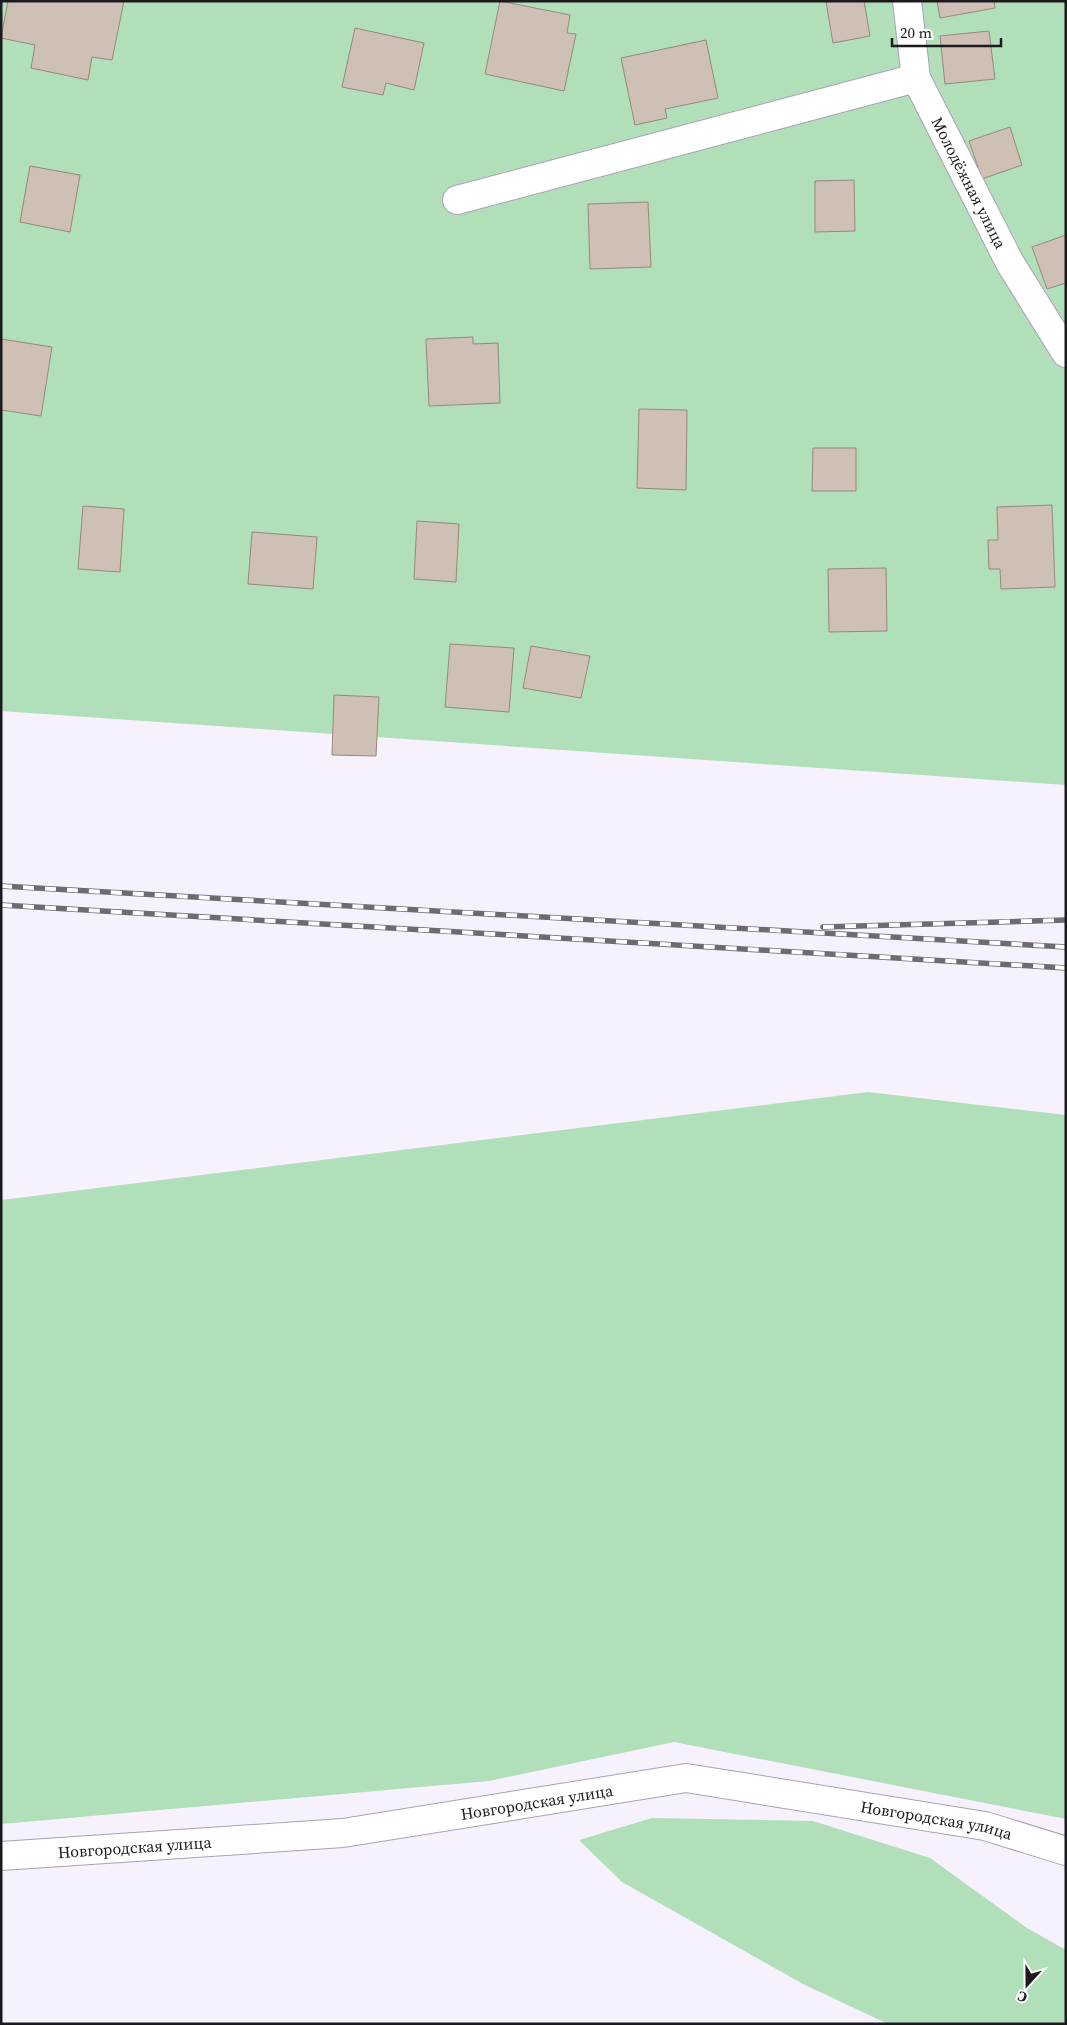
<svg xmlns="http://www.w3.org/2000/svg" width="1067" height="2025" font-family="'Source Serif 4',serif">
  <rect width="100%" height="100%" fill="#f7f1fe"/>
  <path fill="#b0dfb9" d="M 1,1 L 1066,1 L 1066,785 L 1,711 Z
    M 868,1092 L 1066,1115 L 1066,1819 L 674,1742 L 489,1781 L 1,1824 L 1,1200 Z
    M 652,1818 L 813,1821 L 930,1858 L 1027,1928 L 1066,1950 L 1066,2024 L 888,2024 L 803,1984 L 622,1882 L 579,1840 Z"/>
  <path fill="#cfc0b5" stroke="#96887e" d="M 8,1 L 124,1 L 112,60 L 92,57 L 88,80 L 31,68 L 35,45 L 1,38 Z
    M 500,1 L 570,15 L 567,33 L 576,34 L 564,91 L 485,74 Z
    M 833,1 L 864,1 L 870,36 L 833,43 L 826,2 Z
    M 937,1 L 994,1 L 995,8 L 940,18 Z
    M 355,28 L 424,43 L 414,90 L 386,83 L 383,95 L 342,87 Z
    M 989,31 L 995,79 L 945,84 L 940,36 Z
    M 706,40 L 718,98 L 665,109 L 667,118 L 635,125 L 621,58 Z
    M 1010,127 L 1022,165 L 982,179 L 969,141 Z
    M 30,166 L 80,175 L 70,232 L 20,222 Z
    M 854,180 L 855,231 L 815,232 L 815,181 Z
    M 648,202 L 651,267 L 590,269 L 588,204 Z
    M 1066,235 L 1066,283 L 1047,289 L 1032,247 Z
    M 473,337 L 473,344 L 498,343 L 500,403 L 429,406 L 426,339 Z
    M 1,339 L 52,347 L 41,416 L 1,410 Z
    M 639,409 L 687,410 L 686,490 L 637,488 Z
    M 813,448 L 856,448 L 856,491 L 812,491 Z
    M 1052,505 L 1055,587 L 1001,589 L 1000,569 L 989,569 L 988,540 L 998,540 L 997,507 Z
    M 83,506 L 124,509 L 120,572 L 78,569 Z
    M 417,521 L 459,524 L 456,582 L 414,579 Z
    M 252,532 L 317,537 L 313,589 L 248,584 Z
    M 886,568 L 887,631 L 829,632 L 828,569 Z
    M 450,644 L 514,648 L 509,712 L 445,707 Z
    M 531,646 L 590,656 L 581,698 L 523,688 Z
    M 334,695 L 379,697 L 376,756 L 332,755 Z"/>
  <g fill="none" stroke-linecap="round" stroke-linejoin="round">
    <g stroke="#a8a2b1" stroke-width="30">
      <g id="minor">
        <path id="s1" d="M 907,1 L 916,78 L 1010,263 L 1066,353"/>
        <path d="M 457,200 L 916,78"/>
        <path id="s2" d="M 1,1856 L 343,1833 L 686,1778 L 985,1826 L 1066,1851"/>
      </g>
    </g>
    <use href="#minor" stroke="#fff" stroke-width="28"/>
    <g stroke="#6e6a73" stroke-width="5.5">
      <path id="rail" d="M 1,886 L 1066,947
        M 1,905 L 1066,968
        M 823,927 L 1066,920"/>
    </g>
    <use href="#rail" stroke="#fff" stroke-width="4" stroke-dasharray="11" stroke-linecap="butt"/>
  </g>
  <g text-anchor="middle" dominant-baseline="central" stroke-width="4" stroke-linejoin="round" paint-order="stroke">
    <g font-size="16" fill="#1c191f" stroke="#fff">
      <text stroke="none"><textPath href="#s1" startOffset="195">Молодёжная улица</textPath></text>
      <text stroke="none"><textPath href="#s2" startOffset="539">Новгородская улица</textPath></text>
      <text stroke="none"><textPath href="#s2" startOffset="944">Новгородская улица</textPath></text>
      <text stroke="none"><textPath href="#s2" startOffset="134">Новгородская улица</textPath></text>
    </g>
  </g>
  <rect width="1067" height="2025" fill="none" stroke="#1c191f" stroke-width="5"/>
  <g transform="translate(1027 1985) rotate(201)" stroke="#ffffff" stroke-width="4" paint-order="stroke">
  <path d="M0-4L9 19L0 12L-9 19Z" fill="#1c191f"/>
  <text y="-8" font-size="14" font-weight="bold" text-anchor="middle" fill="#1c191f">С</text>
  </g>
  <path d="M892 38v8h109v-8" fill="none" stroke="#1c191f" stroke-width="2.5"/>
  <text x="900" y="38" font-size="15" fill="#1c191f" stroke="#ffffff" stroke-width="4" paint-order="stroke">20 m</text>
</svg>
